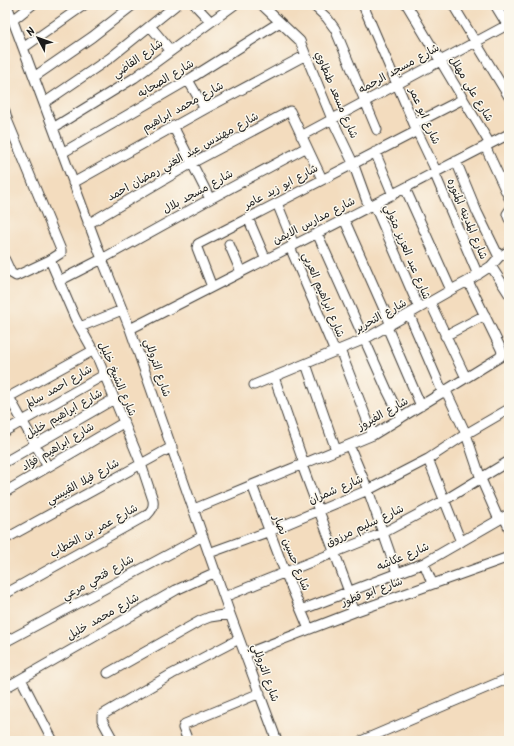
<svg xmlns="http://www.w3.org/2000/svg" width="514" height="746" font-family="Kalam,'Playpen Sans Arabic',sans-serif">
  <rect width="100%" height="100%" fill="#fbf7ec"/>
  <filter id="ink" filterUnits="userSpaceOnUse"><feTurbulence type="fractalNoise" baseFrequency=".025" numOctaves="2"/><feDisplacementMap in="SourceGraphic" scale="8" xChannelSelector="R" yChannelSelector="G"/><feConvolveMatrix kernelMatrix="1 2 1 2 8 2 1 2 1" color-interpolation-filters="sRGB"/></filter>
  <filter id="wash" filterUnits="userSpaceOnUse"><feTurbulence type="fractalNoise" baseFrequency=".012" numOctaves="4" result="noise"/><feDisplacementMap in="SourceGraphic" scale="16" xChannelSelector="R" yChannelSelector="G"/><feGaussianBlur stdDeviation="0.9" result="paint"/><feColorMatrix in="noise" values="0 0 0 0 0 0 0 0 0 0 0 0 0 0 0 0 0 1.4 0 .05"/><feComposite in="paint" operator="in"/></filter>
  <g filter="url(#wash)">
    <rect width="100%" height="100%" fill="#f3dcbe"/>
  </g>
  <g filter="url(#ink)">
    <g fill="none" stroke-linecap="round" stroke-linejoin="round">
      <g stroke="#3c3934" stroke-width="11">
        <path id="minor" d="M 7,5 L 102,259 L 130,329 L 230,614 L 277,741
          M 195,5 L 211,22
          M 262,5 L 300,41 L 332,119 L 353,163 L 369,207
          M 313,5 L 327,18 L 335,29 L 377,130
          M 363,5 L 417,131 L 436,171
          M 407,5 L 490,144
          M 453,5 L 509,97
          M 495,5 L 509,28
          M 13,20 L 32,5
          M 150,26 L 171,51
          M 23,48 L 84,5
          M 34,77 L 92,37 L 133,5
          M 188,80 L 205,109
          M 44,103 L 110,58 L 176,5
          M 5,111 L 8,122 L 61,250 L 61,253 L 50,260 L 16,276 L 11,273 L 5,260
          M 414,124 L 463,99
          M 173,126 L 210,199
          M 53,128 L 134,78 L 234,5
          M 301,136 L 509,24
          M 485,146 L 509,198
          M 375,152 L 393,195
          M 62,153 L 188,80 L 280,22
          M 456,161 L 477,212 L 499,257
          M 434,172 L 478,275
          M 73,183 L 205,109 L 306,55
          M 405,188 L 451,290
          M 277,203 L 294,245
          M 374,204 L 419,308
          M 509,211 L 507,214 L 509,219
          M 248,218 L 266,260
          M 344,219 L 391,325
          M 88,224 L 192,163 L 290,111 L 322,179
          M 317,233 L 387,390 L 401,418
          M 229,244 L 241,272
          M 290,247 L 335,352
          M 491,266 L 509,294
          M 59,281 L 102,259 L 210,199 L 307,147
          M 212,287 L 197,248 L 198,244 L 417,131
          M 430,302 L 466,378
          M 409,314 L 443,393
          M 80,327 L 122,310
          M 387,327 L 421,406
          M 130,329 C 257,264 383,200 509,134
          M 445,336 L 485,315
          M 340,350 L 373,435
          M 306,364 L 336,450
          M 274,377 L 304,464
          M 254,385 L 365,339 L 451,290 L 468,281 L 491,266 L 499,257 L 509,251
          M 446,391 L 466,434 L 481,479 L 499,520
          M 9,397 L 48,467
          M 5,399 L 94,350
          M 5,431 L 104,375
          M 349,445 L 368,490 L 397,573
          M 428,459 L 461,542
          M 5,462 L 114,399
          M 302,465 L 348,589 L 348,597 L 354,612
          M 252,485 L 285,572 L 309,629
          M 5,492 L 123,423
          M 194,509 L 373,435 L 500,357 L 502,353 L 501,349 L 468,281
          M 504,517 L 509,528
          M 5,539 L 172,447
          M 209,553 L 270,531 L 368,490 L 428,459 L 466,434 L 509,409
          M 424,563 L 432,583
          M 5,594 L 147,515 C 152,510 154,507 153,500 L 141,464 L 98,359 L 75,318 L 50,260
          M 224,597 L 383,533 L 445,500 L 509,461
          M 301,610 L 424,563 L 509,514
          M 5,642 L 203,536
          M 245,654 L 354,612 L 509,557
          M 108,673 L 200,621 L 210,617 L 230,614
          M 21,679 L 53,741
          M 5,688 L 176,590 L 216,572
          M 113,740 L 102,720 L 102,715 L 172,674 L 239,639
          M 188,741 L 183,728 L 185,724 L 260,693
          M 361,741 L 509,678"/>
      </g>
      <use href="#minor" stroke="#fff" stroke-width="9"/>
    </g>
  </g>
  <g text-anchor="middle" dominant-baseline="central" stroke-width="3" stroke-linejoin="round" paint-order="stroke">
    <g font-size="11" fill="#1c1c1c" stroke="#fbf7ec">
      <text transform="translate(138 59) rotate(-35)">شارع القاضي</text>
      <text transform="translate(399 69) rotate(-29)">شارع مسجد الرحمه</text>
      <text transform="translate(166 79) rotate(-31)">شارع الصحابه</text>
      <text transform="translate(471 89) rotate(59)">شارع علي مهلل</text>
      <text transform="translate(336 95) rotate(67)">شارع مسعد طنطاوي</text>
      <text transform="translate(183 107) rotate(-29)">شارع محمد ابراهيم</text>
      <text transform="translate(424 116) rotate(66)">شارع ابو عمر</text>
      <text transform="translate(183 157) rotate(-29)">شارع مهندس عبد الغني رمضان احمد</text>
      <text transform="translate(281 187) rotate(-28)">شارع ابو زيد عامر</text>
      <text transform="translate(198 192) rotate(-29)">شارع مسجد بلال</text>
      <text transform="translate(467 219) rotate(67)">شارع المدينه المنوره</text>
      <text transform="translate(314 221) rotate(-27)">شارع مدارس الايمن</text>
      <text transform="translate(407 252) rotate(67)">شارع عبد العزيز متولي</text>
      <text transform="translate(323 295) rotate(67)">شارع ابراهيم العربي</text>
      <text transform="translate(381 316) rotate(-29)">شارع التحرير</text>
      <text transform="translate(157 368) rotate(71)">شارع التروللي</text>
      <text transform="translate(117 379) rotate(67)">شارع الشيخ خليل</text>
      <text transform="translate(59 387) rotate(-30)">شارع احمد سالم</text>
      <text transform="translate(64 414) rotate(-30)">شارع ابراهيم خليل</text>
      <text transform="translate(383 414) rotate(-29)">شارع الفيروز</text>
      <text transform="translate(58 447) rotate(-31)">شارع ابراهيم فؤاد</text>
      <text transform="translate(83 482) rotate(-29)">شارع فيلا القبيسي</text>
      <text transform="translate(336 490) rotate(-23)">شارع شمران</text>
      <text transform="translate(365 526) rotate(-25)">شارع سليم مرزوق</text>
      <text transform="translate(94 531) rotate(-29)">شارع عمر بن الخطاب</text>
      <text transform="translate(291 553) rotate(68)">شارع حسين نصار</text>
      <text transform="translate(403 557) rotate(-23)">شارع عكاشه</text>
      <text transform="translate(98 578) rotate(-29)">شارع فتحي مرعي</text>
      <text transform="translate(372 592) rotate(-20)">شارع ابو قطور</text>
      <text transform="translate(103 617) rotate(-30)">شارع محمد خليل</text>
      <text transform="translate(265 673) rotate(70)">شارع التروللي</text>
    </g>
  </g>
  <rect width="514" height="746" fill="none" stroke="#fbf7ec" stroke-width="20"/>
  <g transform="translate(38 38) rotate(311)" stroke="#fbf7ec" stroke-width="3" paint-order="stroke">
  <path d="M0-3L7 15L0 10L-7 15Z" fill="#1c1c1c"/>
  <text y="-6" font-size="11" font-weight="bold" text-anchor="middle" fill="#1c1c1c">N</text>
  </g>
</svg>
